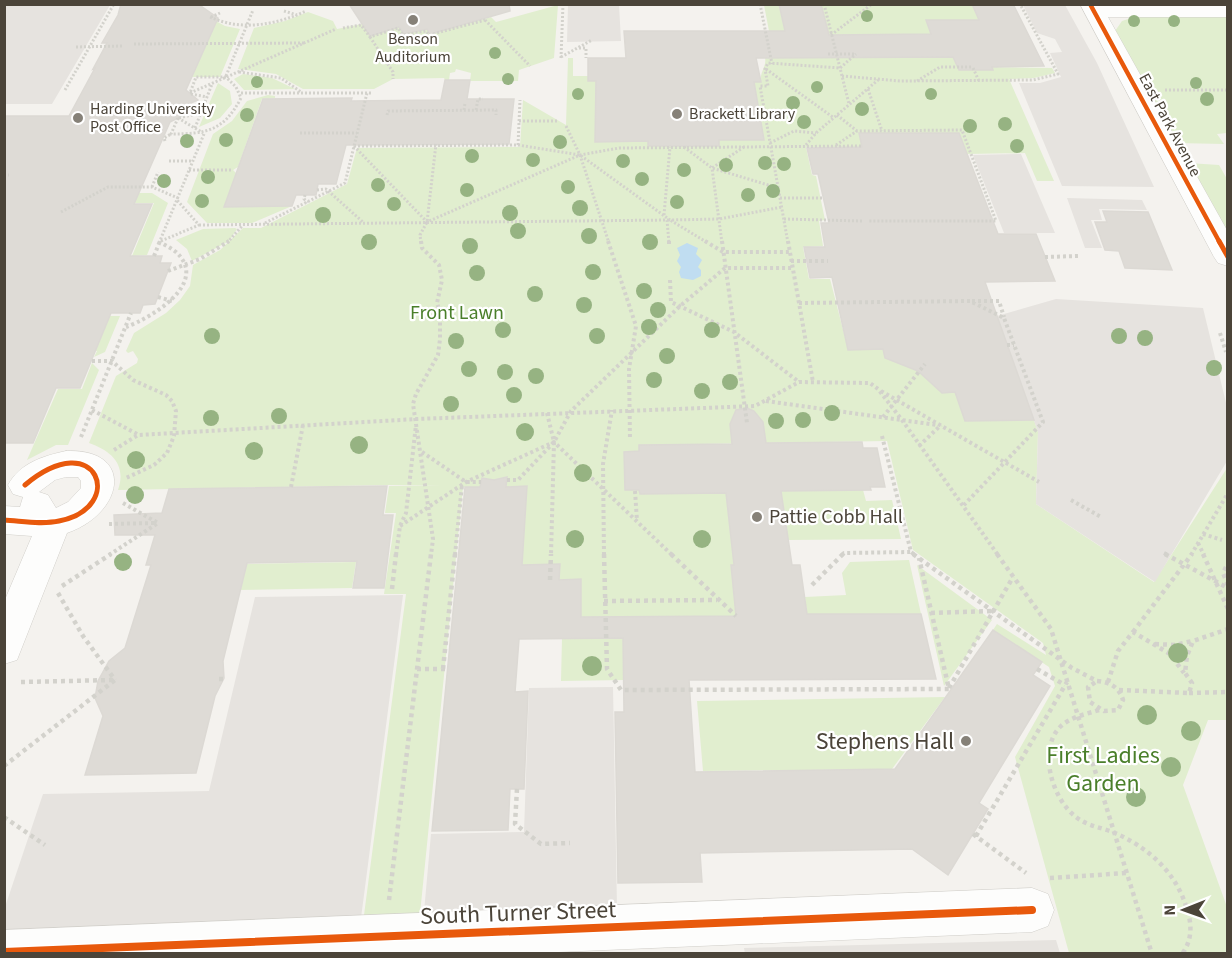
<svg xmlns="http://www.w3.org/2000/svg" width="1232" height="958" font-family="'Source Sans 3',sans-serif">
  <rect width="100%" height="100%" fill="#f4f2ee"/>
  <path fill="#e1eecf" d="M 558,5 L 554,58 L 519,70 L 518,81 L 470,81 L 471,73 L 456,69 L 455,72 L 450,73 L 449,80 L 445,80 L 444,78 L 393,79 L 374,89 L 303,89 L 276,74 L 238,69 L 254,28 L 285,21 L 308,12 L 333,21 L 337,29 L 362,24 L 399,27 L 404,34 L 427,29 L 430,34 L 491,17 L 496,22 Z
    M 764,5 L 779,5 L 790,54 L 953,57 L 959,70 L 993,70 L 992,67 L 1052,68 L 1055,73 L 1034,78 L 1009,79 L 1054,181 L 1037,181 L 1025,153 L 967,154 L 959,133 L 859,133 L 862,147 L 806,147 L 812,175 L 816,176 L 825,220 L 819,221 L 823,246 L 803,247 L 809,279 L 830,279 L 848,349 L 883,349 L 885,358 L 918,371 L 942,393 L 955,392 L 966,421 L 1034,420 L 1038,432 L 1036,504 L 1154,582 L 1227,468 L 1227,720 L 1208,720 L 1183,785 L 1227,907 L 1227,953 L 1069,953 L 1015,757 L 1055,686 L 1049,667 L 993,630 L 997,624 L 1046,655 L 1043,643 L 913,550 L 887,441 L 639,445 L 639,451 L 624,452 L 625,490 L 639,490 L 640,494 L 726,493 L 734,565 L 731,566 L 736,616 L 623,616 L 624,680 L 561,681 L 562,638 L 580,638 L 581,580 L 559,580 L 560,565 L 521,580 L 527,486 L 507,487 L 506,477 L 494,480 L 482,478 L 480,487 L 463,487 L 420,914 L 364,915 L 406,594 L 384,594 L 396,513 L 385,513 L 389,486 L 441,486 L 388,485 L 118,490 C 127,464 111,451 89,443 L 116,376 L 137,363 L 138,359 L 133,351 L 128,353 L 126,351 L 134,333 L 166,313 L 180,300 L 190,286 L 193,265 L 220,250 L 243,228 L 261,228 L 347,184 L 357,148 L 520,147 L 523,100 L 566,125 L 568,58 L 573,58 L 573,76 L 588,76 L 588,81 L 596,81 L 596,142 L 648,142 L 648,146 L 719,146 L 719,140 L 763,140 L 754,82 L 761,82 C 759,73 767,66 765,58 L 774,57 Z
    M 821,5 L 972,5 L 981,24 L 926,20 L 931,34 L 829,35 Z
    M 1227,16 L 1227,133 L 1217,134 L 1224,144 L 1176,143 L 1115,31 L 1122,21 L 1134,17 Z
    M 214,20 L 225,26 L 240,29 L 220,77 L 192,77 Z
    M 243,74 L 272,78 L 295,89 L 244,90 L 234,79 Z
    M 218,83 L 230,91 L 232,104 L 220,118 L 199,127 Z
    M 268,95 L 275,96 L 275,98 L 262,99 L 238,167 L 233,170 L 236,173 L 225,207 L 292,206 L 252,223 L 207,223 L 187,202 L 213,134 L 232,121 L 247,101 Z
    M 1188,163 L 1219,165 L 1227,179 L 1227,234 Z
    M 125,193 L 152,193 L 168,203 L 147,255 L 132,256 L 154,203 L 116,203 Z
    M 235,228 L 237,229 L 229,241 L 192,261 L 187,249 L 176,240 L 203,229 Z
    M 105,316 L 120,316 L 105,352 L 94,357 L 97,351 L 90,351 Z
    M 92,363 L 99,370 L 68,445 L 56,445 L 27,460 L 58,389 L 82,389 Z
    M 863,490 L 866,501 L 892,500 L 901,539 L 788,540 L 781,491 Z
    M 909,560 L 921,614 L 807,614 L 805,597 L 846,595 L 842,573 L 850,562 Z
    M 356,562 L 352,588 L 236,590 L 247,564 Z
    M 917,565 L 992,620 L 944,686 Z
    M 945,697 L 892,769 L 703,771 L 697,701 Z"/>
  <path fill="#e6e3df" d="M 4,5 L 110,5 L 52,104 L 5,104 Z
    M 568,5 L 619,5 L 621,41 L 567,42 Z
    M 1023,5 L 1065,5 L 1097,63 L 1154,187 L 1062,186 L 1019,83 L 1040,83 L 1061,77 L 1050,53 L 1062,52 L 1055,39 L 1037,33 Z
    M 1021,154 L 1055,233 L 1004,233 L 973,155 Z
    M 1067,198 L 1142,200 L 1147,210 L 1099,209 L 1102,220 L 1091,220 L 1102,248 L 1085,248 Z
    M 1056,299 L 1203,308 L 1227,407 L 1227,461 L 1155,582 L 1036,504 L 1038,432 L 997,316 Z
    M 403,595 L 361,918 L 5,954 L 5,907 L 43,794 L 209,791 L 255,597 Z
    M 613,687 L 617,908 L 424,912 L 431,834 L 524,832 L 529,688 Z
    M 1056,940 L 1060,953 L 745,954 L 744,948 Z"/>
  <path fill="#c0ddf1" d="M 687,243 L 698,248 L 696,254 L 702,260 L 698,267 L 701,270 L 701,276 L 693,280 L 681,278 L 679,272 L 681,267 L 677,261 L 680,255 L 677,248 Z"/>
  <path fill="#dedbd6" stroke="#dcd9d4" stroke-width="1.5" d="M 121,4 L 198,4 L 218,18 L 186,90 L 198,100 L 186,105 L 193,110 L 170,122 L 134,204 L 152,204 L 130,256 L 162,256 L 160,263 L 171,263 L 155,304 L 143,305 L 140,313 L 111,313 L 80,388 L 56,388 L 33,443 L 4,443 L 4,116 L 69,116 L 95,68 L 93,69 L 107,43 L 102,43 L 118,15 Z
    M 349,4 L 509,4 L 510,11 L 430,34 L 427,29 L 404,34 L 399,27 L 370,36 Z
    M 779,4 L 821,4 L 829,35 L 931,34 L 926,20 L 979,20 L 972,4 L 1013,4 L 1044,66 L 992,67 L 993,70 L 959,70 L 953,57 L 756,58 L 761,82 L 754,82 L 764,140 L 719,140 L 719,146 L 648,146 L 648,141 L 595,142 L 596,81 L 588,81 L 588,58 L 626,58 L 624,31 L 785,31 Z
    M 445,80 L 470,80 L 467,99 L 514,99 L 509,144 L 346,145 L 336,184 L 318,184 L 316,195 L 296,195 L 292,206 L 224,207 L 263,99 L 352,98 L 351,101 L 441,100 Z
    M 859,133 L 959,133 L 998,234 L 1036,234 L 1055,281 L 985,282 L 1034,420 L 965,421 L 955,392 L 942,393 L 918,371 L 885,358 L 883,349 L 848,350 L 832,277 L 810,278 L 804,247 L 825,247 L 821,223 L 829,223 L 818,174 L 813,174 L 807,148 L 862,147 Z
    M 1103,211 L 1148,212 L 1172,270 L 1125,268 L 1119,251 L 1105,250 L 1095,222 L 1107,222 Z
    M 747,408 L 754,411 L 763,422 L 766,443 L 862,442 L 863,448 L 877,448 L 885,487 L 870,487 L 871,490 L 781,491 L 792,565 L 800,565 L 807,614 L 921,614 L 936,679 L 689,680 L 695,772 L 895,769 L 993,630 L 1042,662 L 1033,675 L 1050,686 L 979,803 L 988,809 L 948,875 L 912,849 L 700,853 L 702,882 L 618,883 L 615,712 L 624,712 L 623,638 L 519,639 L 515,692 L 528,691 L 524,789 L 510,789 L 508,830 L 432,831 L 465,487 L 480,487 L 482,478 L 494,480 L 507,477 L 506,487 L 527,486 L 522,565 L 560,564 L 559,580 L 581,579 L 581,617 L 736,616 L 731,565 L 734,565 L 726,493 L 640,494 L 639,490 L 625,490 L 624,452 L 639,451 L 639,445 L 732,444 L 730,424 L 736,410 Z
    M 387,486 L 383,515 L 393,515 L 384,588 L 353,588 L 357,561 L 247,563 L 223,661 L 224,678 L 215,696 L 196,773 L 85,775 L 103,716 L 95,698 L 98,681 L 109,661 L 125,648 L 151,565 L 146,565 L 155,535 L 115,535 L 114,515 L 162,513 L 169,489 Z"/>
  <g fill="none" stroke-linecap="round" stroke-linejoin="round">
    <g stroke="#d2d0cb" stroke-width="1">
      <path id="minor" d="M 1080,4 L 1228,5 L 1228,17 L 1108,17 L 1228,232 L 1228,266 L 1218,263 L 1214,257 Z
        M 66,451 C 135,448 125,513 67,533 L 17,660 L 4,664 L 4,602 L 32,536 L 4,534 L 4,506 L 20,507 L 23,497 L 13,494 L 8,485 C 20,463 43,456 66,451 ZM 66,477 L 78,477 L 81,481 L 81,488 L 68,502 L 56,508 L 48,495 L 39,492 L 55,480 Z
        M 1032,888 L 1048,894 L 1054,910 L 1048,926 L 1032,932 L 511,954 L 4,954 L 4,930 Z"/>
    </g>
    <path stroke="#d3d2cc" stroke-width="3" stroke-dasharray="2 2" stroke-linecap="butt" d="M 760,4 L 772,64
      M 824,4 L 849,104
      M 284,11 L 297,15 L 306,11
      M 210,17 C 239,30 268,26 297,15
      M 211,17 L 220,13
      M 485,20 L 530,66
      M 343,28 L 361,25 L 370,37 L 398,28 L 403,35 L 426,31 L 429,35 L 485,20
      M 831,35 L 872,4
      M 370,37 L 393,72 L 393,79
      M 134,44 L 305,43
      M 76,47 L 122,46
      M 579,48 L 586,48 L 586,58
      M 828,54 L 855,54
      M 561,57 L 592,40
      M 561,58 L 563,4
      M 973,68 L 979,81
      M 766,69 L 834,118
      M 239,72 L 281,78 L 301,92
      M 226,76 L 253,10
      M 842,76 L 900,81 L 1033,80 L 1058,74 L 1020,4
      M 917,81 L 940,67 L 973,67
      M 868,89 L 882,131
      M 65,90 L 114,4
      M 1165,90 L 1228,90
      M 190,93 L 336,29
      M 241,93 L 373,93
      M 191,94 L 207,97
      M 464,110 L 465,103
      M 476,110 L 478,99 L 483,99
      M 387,115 L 388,111 L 496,110 L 496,115
      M 837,115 L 857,131
      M 178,118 L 171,134 C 206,134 224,131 241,98 L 236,87 L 226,77 L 196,77 L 190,93
      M 178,118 L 203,133
      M 179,118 L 200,113
      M 519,121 L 557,121
      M 566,126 L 580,155 L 609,243
      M 195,128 L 212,84
      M 300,133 L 357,133
      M 165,141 L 164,138 L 171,134
      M 770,143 L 794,131 L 816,133
      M 518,145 L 520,100
      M 806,145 L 816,133 L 878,80
      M 836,145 L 857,131 L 962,130 L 996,221 L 869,221
      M 354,146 L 427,222 L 580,155 L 619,148 L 862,146
      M 354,146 L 518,145 L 580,155 L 670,220 L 719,219 L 782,207
      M 684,147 L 712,168 L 778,188
      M 169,161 L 193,161
      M 189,170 L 232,170
      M 4,175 L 9,175
      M 152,187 L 158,172
      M 317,190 L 326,189 L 364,223
      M 305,195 L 304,199 L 308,202
      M 780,198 L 823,198
      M 61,212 L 108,187 L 152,187 L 178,198
      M 664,215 L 670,147
      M 784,219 L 862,221
      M 667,220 L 669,243
      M 265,223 L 345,183 L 367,93
      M 199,225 L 670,220 L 708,243
      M 161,241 L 199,225 L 177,200
      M 159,243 L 204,134
      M 227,243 L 243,225
      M 421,243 L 420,235 L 427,222 L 436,144
      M 722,243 L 712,168 L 744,147
      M 788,243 L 760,86 L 768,86 L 765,69 L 768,63 L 840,68 L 856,54"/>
    <path stroke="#d3d2cc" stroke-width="4" stroke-dasharray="3 3" stroke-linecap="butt" d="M 421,241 L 422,248 L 439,265 L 442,280 L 437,303 L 440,312 L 440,339 L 438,355 L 416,394 L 413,404 L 433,539 L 431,555
      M 608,241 L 636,326 L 629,369 L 630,439
      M 669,241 L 669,244
      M 705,241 L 723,252 L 789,252
      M 722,241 L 747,423
      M 788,241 L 813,382
      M 154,256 L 160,241
      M 1045,257 L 1078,256
      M 791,261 L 828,261
      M 168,271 L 200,259 L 229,241
      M 670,280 L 671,302 L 734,332 L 799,382
      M 158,297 L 172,301
      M 972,301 L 999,301 L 1004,317
      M 799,303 L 970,301 L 1004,318 L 1043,422 L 963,506
      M 126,327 C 151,318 210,283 176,252 C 171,248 165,245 160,242
      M 1220,333 L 1226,352
      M 1007,345 L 1014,345
      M 92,361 L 112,361 L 133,380 L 166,395 L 172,401 L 176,411 L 174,436 L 167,453 L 154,465 L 126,478
      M 881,391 L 1039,482
      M 766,401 L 937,425
      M 92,410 L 139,435 L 417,419 L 755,406 L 799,382 L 870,383 L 878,389 L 902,420 L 998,555
      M 547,413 L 554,442 L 551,555
      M 883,417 L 925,364
      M 882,436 L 911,552 L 915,555
      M 81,437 L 131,313
      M 919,446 L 941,425
      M 114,450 L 138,435
      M 422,452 L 466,482 L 481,482
      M 507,480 L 518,480 L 554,442 L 571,411 L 679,307 L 725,268 L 792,268
      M 291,487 L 303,425
      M 635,491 L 637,521
      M 1071,500 L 1101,517
      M 123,503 L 158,523
      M 109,524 L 156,523
      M 400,526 L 466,482 L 554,442 L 672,555
      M 1203,534 L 1222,540
      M 1198,543 L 1204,555
      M 1164,553 L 1168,555
      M 109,555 L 158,523
      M 396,555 L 400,526 L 406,513 L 416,425
      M 455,555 L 462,485
      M 604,555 L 603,464 L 612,410
      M 842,555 L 844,553 L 911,552
      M 1191,555 L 1228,493"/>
    <path stroke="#d3d2cc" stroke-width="4.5" stroke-dasharray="4 4" stroke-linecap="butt" d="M 604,554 L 607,669 L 621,690 L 949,689 L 919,558
      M 671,554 L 736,616
      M 913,554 L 1072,668 L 1097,681
      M 997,554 L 1051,629 L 1152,954
      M 1165,554 L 1228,588
      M 1203,554 L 1228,609
      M 1226,567 L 1223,573 L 1228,585
      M 550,580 L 551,554
      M 812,585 L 843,554
      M 62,586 L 111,554
      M 392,589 L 396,554
      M 58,593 L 83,636 L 115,680
      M 604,601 L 717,600
      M 931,613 L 993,611
      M 1133,632 L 1192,554
      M 1155,644 L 1175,645 L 1192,641
      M 417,669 L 448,669
      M 443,669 L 455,554
      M 1037,669 L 1065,685
      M 219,679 L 226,679
      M 1097,681 C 1110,682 1119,687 1123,700 L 1118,710 L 1104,711 L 1090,702 L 1088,687 Z
      M 21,682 L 114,680
      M 1108,682 L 1118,651 L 1133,632 L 1170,654 L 1184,673
      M 949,688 L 1013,577
      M 1119,690 L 1189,693 L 1192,683 L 1185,673 L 1187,656 L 1193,641 L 1228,629
      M 1189,693 L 1228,692
      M 1099,710 C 1086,714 1071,717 1061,726 C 1037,749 1052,799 1076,817 C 1086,825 1098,827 1110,831 C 1145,845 1174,869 1186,906 C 1192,923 1193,939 1182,954
      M 4,766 L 115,680
      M 517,789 L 515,824 L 541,844 L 570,843
      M 4,817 L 45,845
      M 973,834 L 1026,873
      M 976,836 L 1067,682
      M 1050,878 L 1127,873
      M 389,900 L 431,554"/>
    <use href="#minor" fill="#fdfdfc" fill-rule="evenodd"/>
    <g stroke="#fff" stroke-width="8">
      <path id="cycleway-far2" d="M 1090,4 L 1220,243"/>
    </g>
    <g stroke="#fff" stroke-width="9">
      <path id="cycleway-far1" d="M 1219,241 L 1228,257
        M 4,520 C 22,521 41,525 59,521 C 127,508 98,424 25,485"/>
    </g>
    <g stroke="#fff" stroke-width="11">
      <path id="cycleway" d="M 4,952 L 1032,910"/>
    </g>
    <use href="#cycleway-far2" stroke="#e8590c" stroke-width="4.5"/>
    <use href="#cycleway-far1" stroke="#e8590c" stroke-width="5"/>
    <use href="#cycleway" stroke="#e8590c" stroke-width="8"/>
  </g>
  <g fill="#96b382">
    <circle cx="867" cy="16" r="6"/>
    <circle cx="1134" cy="21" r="6"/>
    <circle cx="1174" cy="21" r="6"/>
    <circle cx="495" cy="53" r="6"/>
    <circle cx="508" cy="79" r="6"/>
    <circle cx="257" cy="82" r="6"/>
    <circle cx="1196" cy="83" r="6"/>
    <circle cx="817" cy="87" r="6"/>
    <circle cx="578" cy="94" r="6"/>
    <circle cx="931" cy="94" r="6"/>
    <circle cx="1207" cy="99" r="7"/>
    <circle cx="793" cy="103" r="7"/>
    <circle cx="862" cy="109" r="7"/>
    <circle cx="247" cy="115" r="7"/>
    <circle cx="804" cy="122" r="7"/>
    <circle cx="1005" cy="124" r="7"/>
    <circle cx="970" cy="126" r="7"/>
    <circle cx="226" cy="140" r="7"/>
    <circle cx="187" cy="141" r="7"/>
    <circle cx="560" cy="142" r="7"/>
    <circle cx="1017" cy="146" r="7"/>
    <circle cx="472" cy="156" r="7"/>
    <circle cx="533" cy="160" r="7"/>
    <circle cx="623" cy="161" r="7"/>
    <circle cx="765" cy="163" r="7"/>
    <circle cx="784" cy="164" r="7"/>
    <circle cx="726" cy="165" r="7"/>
    <circle cx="684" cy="170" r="7"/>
    <circle cx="208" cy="177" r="7"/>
    <circle cx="642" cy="179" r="7"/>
    <circle cx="164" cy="181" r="7"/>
    <circle cx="378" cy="185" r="7"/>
    <circle cx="568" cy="187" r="7"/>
    <circle cx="467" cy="190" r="7"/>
    <circle cx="773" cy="191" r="7"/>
    <circle cx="748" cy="195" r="7"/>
    <circle cx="202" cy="201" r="7"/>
    <circle cx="677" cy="202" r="7"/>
    <circle cx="394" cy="204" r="7"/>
    <circle cx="580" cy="208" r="8"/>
    <circle cx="510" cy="213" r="8"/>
    <circle cx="323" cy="215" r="8"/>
    <circle cx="518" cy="231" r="8"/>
    <circle cx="589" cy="236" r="8"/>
    <circle cx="369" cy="242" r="8"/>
    <circle cx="650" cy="242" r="8"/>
    <circle cx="470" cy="246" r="8"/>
    <circle cx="593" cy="272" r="8"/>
    <circle cx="477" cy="273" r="8"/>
    <circle cx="644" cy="291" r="8"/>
    <circle cx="535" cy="294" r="8"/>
    <circle cx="584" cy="305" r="8"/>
    <circle cx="658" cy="310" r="8"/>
    <circle cx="649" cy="327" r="8"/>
    <circle cx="503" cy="330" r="8"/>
    <circle cx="712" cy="330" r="8"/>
    <circle cx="212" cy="336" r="8"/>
    <circle cx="597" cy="336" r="8"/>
    <circle cx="1119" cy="336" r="8"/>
    <circle cx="1145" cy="338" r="8"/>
    <circle cx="456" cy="341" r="8"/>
    <circle cx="667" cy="356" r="8"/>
    <circle cx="1214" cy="368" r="8"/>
    <circle cx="469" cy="369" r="8"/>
    <circle cx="505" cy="372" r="8"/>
    <circle cx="536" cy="376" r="8"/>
    <circle cx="654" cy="380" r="8"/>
    <circle cx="730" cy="382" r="8"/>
    <circle cx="702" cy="391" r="8"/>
    <circle cx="514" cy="395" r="8"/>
    <circle cx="451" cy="404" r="8"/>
    <circle cx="832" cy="413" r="8"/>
    <circle cx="279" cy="416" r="8"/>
    <circle cx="211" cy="418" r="8"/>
    <circle cx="803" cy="420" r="8"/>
    <circle cx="776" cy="421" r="8"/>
    <circle cx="525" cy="432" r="9"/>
    <circle cx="359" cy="445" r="9"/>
    <circle cx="254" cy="451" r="9"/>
    <circle cx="136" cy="460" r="9"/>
    <circle cx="583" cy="473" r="9"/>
    <circle cx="135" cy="495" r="9"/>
    <circle cx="575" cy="539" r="9"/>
    <circle cx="702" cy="539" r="9"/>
    <circle cx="123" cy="562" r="9"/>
    <circle cx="1178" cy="653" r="10"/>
    <circle cx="592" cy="666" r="10"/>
    <circle cx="1147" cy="715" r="10"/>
    <circle cx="1191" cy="731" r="10"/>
    <circle cx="1171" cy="767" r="10"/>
    <circle cx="1136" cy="797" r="10"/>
  </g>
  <g fill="#868178" stroke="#fff" stroke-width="2">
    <circle cx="413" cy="20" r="6"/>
    <circle cx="677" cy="114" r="6"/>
    <circle cx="78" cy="118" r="6"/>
    <circle cx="757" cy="517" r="6"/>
    <circle cx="966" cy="741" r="6"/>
  </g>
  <g text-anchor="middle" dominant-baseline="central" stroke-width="4.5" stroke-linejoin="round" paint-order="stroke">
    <g font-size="16" fill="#4b4439" stroke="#fff" text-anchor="start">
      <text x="413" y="39" text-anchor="middle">Benson<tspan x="413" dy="18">Auditorium</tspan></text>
      <text x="90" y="109">Harding University<tspan x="90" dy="18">Post Office</tspan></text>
      <text x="689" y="114">Brackett Library</text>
    </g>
    <g font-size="16" fill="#4b4439" stroke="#fff">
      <text transform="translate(1170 125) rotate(62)">East Park Avenue</text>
    </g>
    <g font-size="20" fill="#4a7f2a" stroke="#fff">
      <text x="457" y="313">Front Lawn</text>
    </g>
    <g font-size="20" fill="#4b4439" stroke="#fff" text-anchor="start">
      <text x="769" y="517">Pattie Cobb Hall</text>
    </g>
    <g font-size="24" fill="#4b4439" stroke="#fff" text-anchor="end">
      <text x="954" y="741">Stephens Hall</text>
    </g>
    <g font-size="24" fill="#4a7f2a" stroke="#fff">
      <text x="1103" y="755">First Ladies<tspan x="1103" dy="28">Garden</tspan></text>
    </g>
    <g font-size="24" fill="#4b4439" stroke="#fff">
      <text transform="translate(518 913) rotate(-2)">South Turner Street</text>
    </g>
  </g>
  <rect width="1232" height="958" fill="none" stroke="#4b4439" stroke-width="12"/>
  <g transform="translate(1184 910) rotate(269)" stroke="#ffffff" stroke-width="4.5" paint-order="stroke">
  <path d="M0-4.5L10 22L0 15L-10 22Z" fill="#4b4439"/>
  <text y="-9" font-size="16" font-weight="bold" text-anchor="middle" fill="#4b4439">N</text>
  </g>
</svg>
